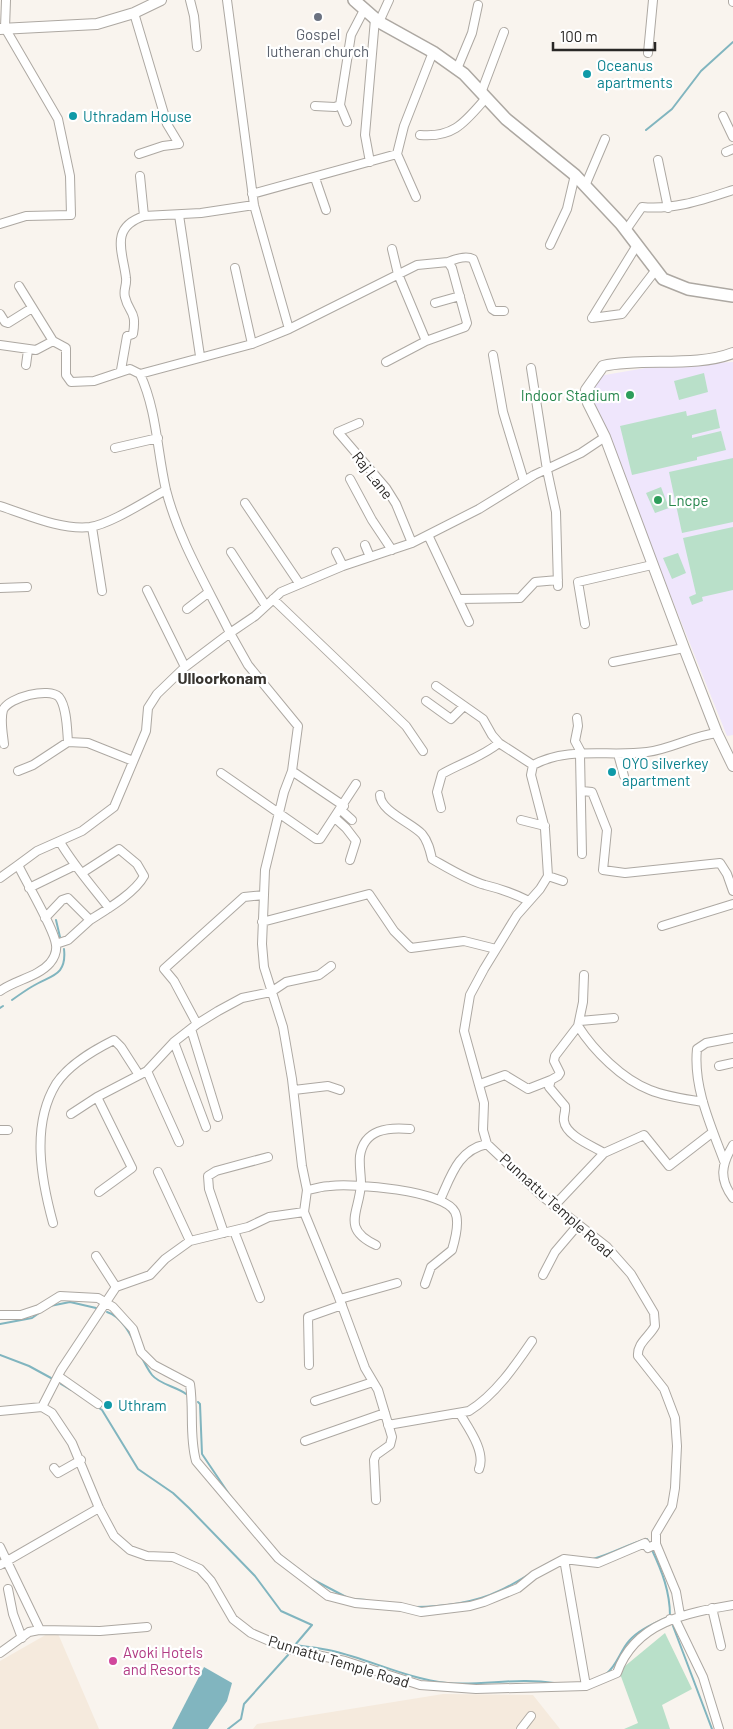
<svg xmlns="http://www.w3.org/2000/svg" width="733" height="1729" font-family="Barlow,sans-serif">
  <rect width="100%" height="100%" fill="#f9f4ee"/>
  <path fill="#f5eadd" d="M 56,1629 L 99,1729 L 0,1729 L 0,1661 Z
    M 443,1694 L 533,1695 L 560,1729 L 253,1729 L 257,1724 Z"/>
  <path fill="#efe6fc" d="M 733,362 L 733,735 L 727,736 L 590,395 L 599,376 L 663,365 Z"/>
  <path fill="#b9e0c9" d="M 704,373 L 708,392 L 679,400 L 674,381 Z
    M 716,409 L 720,428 L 692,435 L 692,438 L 721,431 L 726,450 L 697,457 L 697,460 L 632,475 L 620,426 L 686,411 L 687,416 Z
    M 733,458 L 733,522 L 682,533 L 669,472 Z
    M 661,487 L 669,508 L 655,513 L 646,493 Z
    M 733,527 L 733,590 L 702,597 L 703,601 L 692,605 L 689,597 L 696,594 L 683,538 Z
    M 678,553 L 686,573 L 672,579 L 663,558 Z
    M 665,1633 L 692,1689 L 662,1705 L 670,1729 L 624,1729 L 638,1723 L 619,1671 Z"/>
  <path fill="#81b5bf" d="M 204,1667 L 232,1683 L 227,1701 L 208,1729 L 172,1729 Z"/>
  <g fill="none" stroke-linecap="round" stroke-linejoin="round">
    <path stroke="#81b5bf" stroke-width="2" d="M 646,130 L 672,109 L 701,71 L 733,42
      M 56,920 L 60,937
      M 12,1000 C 19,995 26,990 33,986 C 51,975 67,976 64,949
      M 0,1008 L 3,1006
      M 50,1306 L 70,1302 L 96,1308
      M 107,1312 C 130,1319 138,1357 152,1375 C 159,1384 177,1387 186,1394
      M 0,1324 L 32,1318 L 42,1311
      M 0,1355 L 29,1366 L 51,1378
      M 61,1384 L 71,1390
      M 198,1402 L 200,1404 L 202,1454 L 231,1497
      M 96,1406 L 102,1410 L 138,1469 L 173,1493 L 189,1508 L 255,1576 L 281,1611 L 312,1625 L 295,1645 C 308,1647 321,1648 333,1651 C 371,1660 408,1679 447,1683 C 483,1686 518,1677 554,1683
      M 279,1554 L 310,1578 L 348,1598
      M 593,1559 C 612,1554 628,1544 647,1539 L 648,1541
      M 353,1599 L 366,1600
      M 415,1607 C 441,1607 475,1603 499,1591 C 519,1582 537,1568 557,1559
      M 673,1626 L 712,1729
      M 606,1674 C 617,1666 620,1651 629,1641 C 639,1629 656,1623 670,1616 C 670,1592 662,1571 652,1550
      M 228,1729 L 241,1719 L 244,1704 L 288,1655"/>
    <g stroke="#ada8a2" stroke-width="10">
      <path id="minor" d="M 190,0 L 194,16 L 197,47
        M 733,0 L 733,2
        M 134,13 L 167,124 L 179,144 L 163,146 L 139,154
        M 379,22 L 389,0
        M 648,53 L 653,0
        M 457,69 L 472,33 L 478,5
        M 481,93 L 504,32
        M 340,105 L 347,122
        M 315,106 L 335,107 L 340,105 L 351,35 L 364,10
        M 723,116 L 733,137
        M 420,135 C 454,138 465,122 486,98
        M 726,152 L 733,149
        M 658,160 L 668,208
        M 370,162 L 365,135 L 375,19
        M 140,176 L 144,216
        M 315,178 L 326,210
        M 585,186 L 605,139
        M 252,194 L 397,154
        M 416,197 L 397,154 L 404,126 L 433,52
        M 179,215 L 200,356
        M 0,224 L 26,216 L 71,215 L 70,176 L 58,119 L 5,28 L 6,0
        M 626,230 L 642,207 C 674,210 702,200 733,190
        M 550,245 L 567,209 L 575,175
        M 235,268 L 252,344
        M 19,286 L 53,341
        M 435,303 L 460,296
        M 0,314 L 5,322 L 8,323 L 32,308
        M 592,318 L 637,245
        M 592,318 L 622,314 L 655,271
        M 289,329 L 417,265 L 448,262
        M 426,341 L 465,327 L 467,323 L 452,268 L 448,262 C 455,259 466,255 473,259 L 492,309 L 495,311 L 504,311
        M 0,345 L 36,350 L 53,341 L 66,348 L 66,375 L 71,382 L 94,381 L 130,369 L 140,374
        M 493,355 L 503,412 L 524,481
        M 386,362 L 426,341 L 398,274 L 392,249
        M 26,365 L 28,350
        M 531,368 L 547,470 L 556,512 L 558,586
        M 121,370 L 127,336 L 133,334 C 137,310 129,314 125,297 C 123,290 127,285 126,278 C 123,252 109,228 144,216 L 201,213 L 254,205
        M 359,423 L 338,432 L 386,488 L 396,504 L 412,543
        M 115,448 L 158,438
        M 350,479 L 372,520 L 392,550
        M 245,503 L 299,583
        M 0,506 C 28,515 60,530 90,527 C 111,524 147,500 166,490
        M 92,527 L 102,591
        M 428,535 L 469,622
        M 365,545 L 370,557
        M 231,552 L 266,606
        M 336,552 L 343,566
        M 0,588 L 27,587
        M 147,590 L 185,667
        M 273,599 L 406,726 L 423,751
        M 459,599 L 520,598 L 535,582 L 558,580
        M 187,609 L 209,592
        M 585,624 L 578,582 L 652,565
        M 613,662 L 684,648
        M 436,686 L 483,719 L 492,735 L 499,743 L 533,765
        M 426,701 L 451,719 L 464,706
        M 577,718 L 578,726 L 575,741 L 582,754
        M 4,744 C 3,734 0,720 3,710 C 9,697 49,687 59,697 C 67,707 67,730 68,742
        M 618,754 L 624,776
        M 580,755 L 582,854
        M 18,771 L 33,765 L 68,742 L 88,743 L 133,761
        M 292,771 L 344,806
        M 221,773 L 316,839 L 320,839 L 356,784
        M 582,791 L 592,792 L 607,830 L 603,870 L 625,873 L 720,863 L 727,874 L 733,891
        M 380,795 C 380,811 412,823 422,834 C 428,841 430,850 432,859 C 448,868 467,880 485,885 C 502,889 513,893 529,901
        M 441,808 L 437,792 L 442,774 C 461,763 482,757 499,743
        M 341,810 L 352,820
        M 335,818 L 346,828 L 356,841 L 350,860
        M 521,820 L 545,826
        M 60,842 C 74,866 92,886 109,908
        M 548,876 L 563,881
        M 0,878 L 18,865
        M 29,888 L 74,866
        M 45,918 L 62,900 L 68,898 L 90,920 C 106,910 135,893 144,876 L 137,864 L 119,849 L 82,873
        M 262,922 L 369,894 L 394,931 L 411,948 L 464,941 L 496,949
        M 662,926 L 733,904
        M 56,944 L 68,940 L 90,920
        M 584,975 L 583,1002 L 578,1026 L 555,1056 L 554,1061 L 560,1073 L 558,1076 L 551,1080 L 549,1087 L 565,1106 C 566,1112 563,1116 564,1121 C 566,1136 593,1146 604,1153
        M 0,991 C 15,980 38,977 50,963 C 54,958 57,952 56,945 C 55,930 26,882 18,865 L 37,851 L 82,831 L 114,807 L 146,731 L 148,708 L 157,694 L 185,667 L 230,633 C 207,586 179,541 166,490 C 157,451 157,411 140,374 L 252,344 L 289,329 L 254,205 L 227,0
        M 580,1021 L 614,1018
        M 197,1024 L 174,981 L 164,969 L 244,897 L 264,895
        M 578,1026 C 594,1051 622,1079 650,1090 C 667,1097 686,1099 703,1102
        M 191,1029 L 218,1117
        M 174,1042 L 206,1127
        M 719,1066 L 733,1063
        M 147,1071 L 179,1142
        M 480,1084 L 505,1075 L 528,1089 L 551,1080
        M 294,1090 L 328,1086 L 340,1090
        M 97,1097 L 132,1168 L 99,1192
        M 71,1114 L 97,1097 L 147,1071 L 174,1042 L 197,1024 L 218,1011 L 242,998 L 271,992 L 286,982 L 319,975 L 331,966
        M 0,1130 L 8,1130
        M 733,1145 C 721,1165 719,1179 733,1198
        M 724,1161 C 711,1126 693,1087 697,1049 L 706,1043 L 733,1038
        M 158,1172 L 190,1241
        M 307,1190 C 315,1189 322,1186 330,1186 C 353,1183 444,1190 455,1212 C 460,1222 455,1240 452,1250 L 431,1267 L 425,1284
        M 440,1200 C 451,1176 458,1150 487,1144
        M 554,1206 L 604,1153 L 644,1135 L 669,1166 L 713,1132
        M 304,1212 L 338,1295 L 365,1368 L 378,1390 L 392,1437 L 390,1445 L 376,1455 L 374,1460 L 376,1500
        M 53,1223 C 41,1179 31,1125 56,1084 C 69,1064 94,1050 114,1040 L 121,1047 L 139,1075
        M 234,1231 L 260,1298
        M 224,1233 L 209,1189 L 208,1176 L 216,1171 L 268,1157
        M 376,1245 C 340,1228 360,1212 361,1183 C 361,1175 359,1165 360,1156 C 364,1129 388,1127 410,1129
        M 96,1256 L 116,1287
        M 543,1275 L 555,1252 L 578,1225
        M 340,1299 L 397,1283
        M 0,1315 L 21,1315 L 39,1309 L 60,1296 L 98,1298 L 113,1307 L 133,1329 L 141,1352 L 154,1365 L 190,1384 C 194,1410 189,1436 196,1461 L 278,1558 L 328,1596 L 355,1603 L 401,1607 L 421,1612 L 470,1606 L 484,1602 L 518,1588 L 534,1575 L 564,1559 L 598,1563 L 645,1543 L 648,1548 L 656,1544
        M 309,1365 L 308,1317 L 342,1305
        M 58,1376 L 98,1404
        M 315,1401 L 373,1382
        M 42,1407 L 61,1370 L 116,1287 L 150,1275 L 165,1259 L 190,1241 L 248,1227 L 269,1217 L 304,1212 L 307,1190 L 302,1166 L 292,1079 L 283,1027 L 264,967 L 262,944 L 265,870 L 284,792 L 292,771 L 298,726 L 248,665 L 230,633 L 255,616 L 281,592 L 343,566 L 412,543 L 479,509 L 534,475 L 581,453 L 605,437
        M 0,1411 L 42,1407 L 52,1413 L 72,1443 L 99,1508 L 114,1536 L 130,1550 L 147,1556 L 173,1557 L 200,1569 L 211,1581 L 233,1619 L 251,1633 L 288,1649 L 345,1661 L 420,1685 L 476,1689 L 586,1686 L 617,1673 C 635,1622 686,1613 733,1605
        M 460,1414 C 469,1429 486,1452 479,1469
        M 388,1425 L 469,1411 C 495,1395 515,1366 532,1341
        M 305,1441 L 385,1413
        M 54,1468 L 58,1473 L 81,1460
        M 0,1547 L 40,1630
        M 564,1559 L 586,1686
        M 0,1565 L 99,1508
        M 8,1589 L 13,1614 L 22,1638
        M 712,1608 L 721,1646
        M 680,1615 L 676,1592 L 656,1544 L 656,1533 L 672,1506 L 675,1488 L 677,1446 L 675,1418 L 664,1389 L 638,1356 C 637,1343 649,1337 655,1326 L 654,1313 L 631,1274 L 607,1247 L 542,1196 L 487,1144 L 483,1130 L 484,1103 L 464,1031 L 470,995 L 484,969 L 517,915 L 540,889 L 548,876 L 545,829 L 531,775 L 533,765 C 568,746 609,757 647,752 C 671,749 692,736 717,733
        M 670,1619 L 676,1621 L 703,1677 L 719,1729
        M 0,1653 L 29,1632 L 39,1630 L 100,1631 L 147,1627
        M 521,1729 L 531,1716"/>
    </g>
    <g stroke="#ada8a2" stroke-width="12">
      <path id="tertiary" d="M 0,29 L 97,24 L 134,13 L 161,0
        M 733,353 C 694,368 644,357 603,366 L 586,390 L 588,403 L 605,437 L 684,648 L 717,733 L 733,766"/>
    </g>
    <g stroke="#ada8a2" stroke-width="14">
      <path id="secondary" d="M 354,0 L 379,22 L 433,52 L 464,74 L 506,119 L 575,175 L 621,224 L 663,279 L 688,289 L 733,296"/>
    </g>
    <use href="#minor" stroke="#fff" stroke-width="8"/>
    <use href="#tertiary" stroke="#fff" stroke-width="10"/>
    <use href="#secondary" stroke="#fff" stroke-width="11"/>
  </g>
  <circle fill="#6b7280" stroke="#fff" stroke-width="2" cx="318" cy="17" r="5"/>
  <g fill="#0f9aa8" stroke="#fff" stroke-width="2">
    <circle cx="587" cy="74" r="5"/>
    <circle cx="73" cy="116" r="5"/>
    <circle cx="612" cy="772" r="5"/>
    <circle cx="108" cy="1405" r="5"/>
  </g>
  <g fill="#2e9e5b" stroke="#fff" stroke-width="2">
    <circle cx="630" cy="395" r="5"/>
    <circle cx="658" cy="500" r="5"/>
  </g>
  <circle fill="#d1479c" stroke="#fff" stroke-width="2" cx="113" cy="1661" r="5"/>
  <g text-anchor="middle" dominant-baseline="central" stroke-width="4.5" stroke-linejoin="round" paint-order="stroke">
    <g font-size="15" fill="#5b616d" stroke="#fff">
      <text x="318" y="34">Gospel<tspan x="318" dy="17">lutheran church</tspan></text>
    </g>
    <g font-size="15" fill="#0d838f" stroke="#fff" text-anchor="start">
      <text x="597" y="65">Oceanus<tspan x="597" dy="17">apartments</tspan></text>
      <text x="83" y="116">Uthradam House</text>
      <text x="622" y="763">OYO silverkey<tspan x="622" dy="17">apartment</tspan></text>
      <text x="118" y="1405">Uthram</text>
    </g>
    <g font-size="15" fill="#27864d" stroke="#fff" text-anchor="end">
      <text x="620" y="395">Indoor Stadium</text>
      <text x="668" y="500" text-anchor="start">Lncpe</text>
    </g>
    <g font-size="15" fill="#292725" stroke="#fff">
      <text transform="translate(373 475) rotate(52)">Raj Lane</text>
      <text transform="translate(557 1205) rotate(42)">Punnattu Temple Road</text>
      <text transform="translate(339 1661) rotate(17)">Punnattu Temple Road</text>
    </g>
    <g font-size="15" fill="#b23c85" stroke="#fff" text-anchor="start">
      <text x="123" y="1652">Avoki Hotels<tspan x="123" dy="17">and Resorts</tspan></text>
    </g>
    <g font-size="16" font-weight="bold" fill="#38342f" stroke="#fff">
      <text x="222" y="677">Ulloorkonam</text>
    </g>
  </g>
  <path d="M553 42v8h102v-8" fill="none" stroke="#292725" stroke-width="2.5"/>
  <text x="560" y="42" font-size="15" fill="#292725" stroke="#ffffff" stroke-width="4" paint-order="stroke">100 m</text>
</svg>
